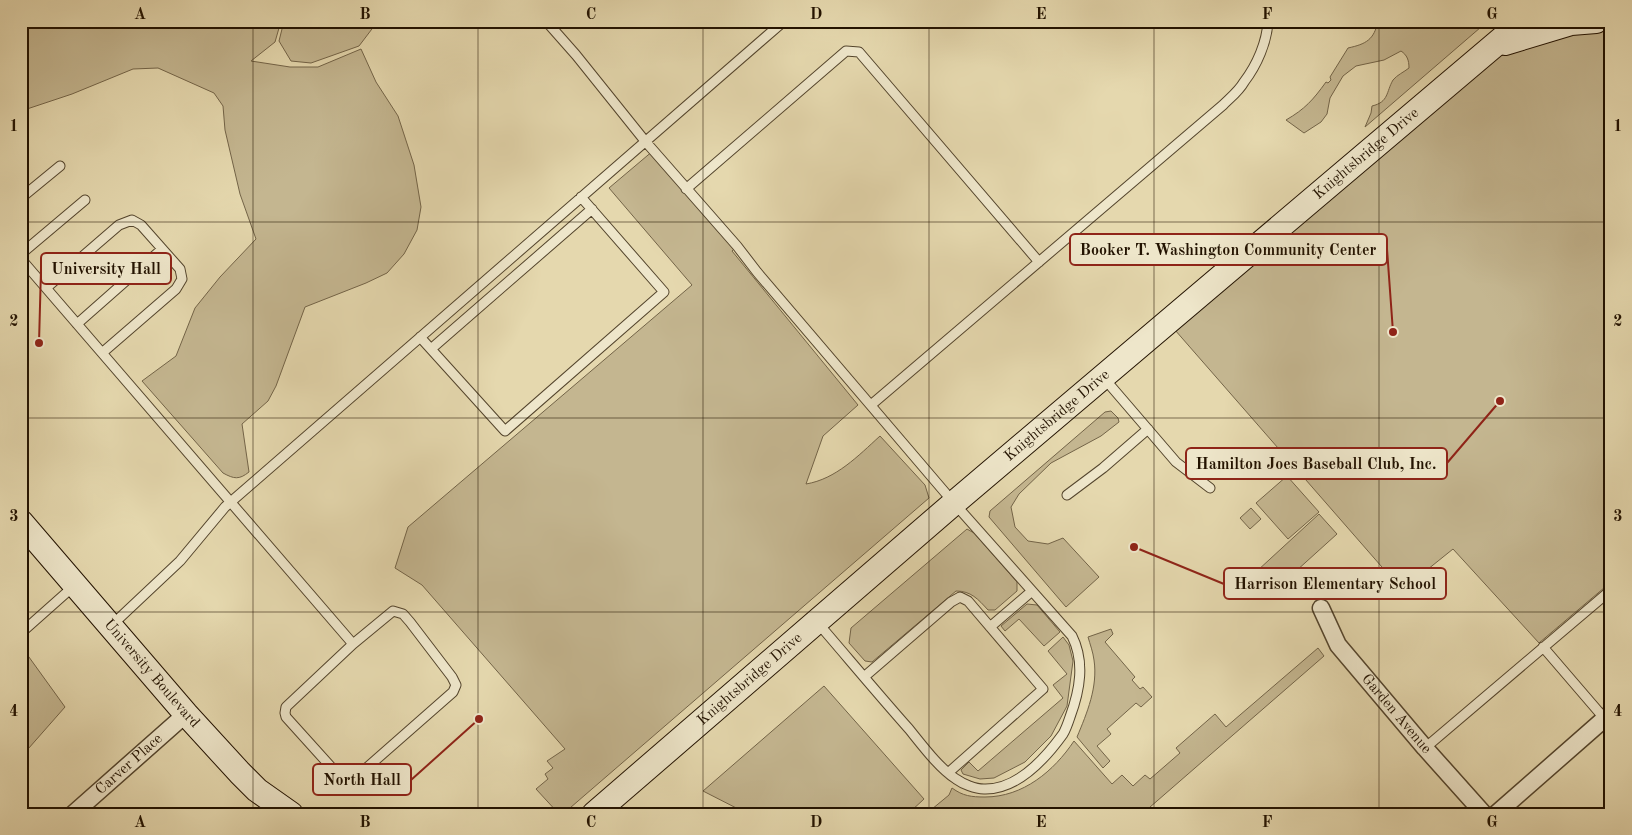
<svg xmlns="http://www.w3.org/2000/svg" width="1632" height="835" font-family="'Old Standard TT',serif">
  <rect width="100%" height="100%" fill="#e5d8ae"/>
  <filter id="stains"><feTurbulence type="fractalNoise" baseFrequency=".004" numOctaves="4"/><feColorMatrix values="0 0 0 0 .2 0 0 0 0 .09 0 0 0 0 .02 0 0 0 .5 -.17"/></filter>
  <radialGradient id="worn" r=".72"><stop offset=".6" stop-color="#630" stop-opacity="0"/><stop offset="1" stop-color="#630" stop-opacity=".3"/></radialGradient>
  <path fill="#c4b690" stroke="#736448" d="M 21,21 L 281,21 L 275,42 L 251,61 L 290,67 L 318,67 L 361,49 L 376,82 L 398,116 L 414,165 L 421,207 L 417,230 L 404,254 L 387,273 L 366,283 L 305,307 L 276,386 L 268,401 L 242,424 L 249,472 C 239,480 234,479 223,473 L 142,381 L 176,356 L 195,308 L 220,277 L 256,239 L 240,194 L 225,130 L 223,106 L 214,93 L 158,68 L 133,69 L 72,94 L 21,111 Z
    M 284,21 L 378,21 L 359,46 L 311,63 L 291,61 L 279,41 Z
    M 1378,21 L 1488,21 L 1365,127 L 1371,113 L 1372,106 C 1389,102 1386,92 1393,80 C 1397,75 1404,72 1409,68 C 1409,60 1407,55 1401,51 L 1384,60 L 1356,66 L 1343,76 L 1330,98 L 1327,114 L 1321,122 L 1304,133 L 1286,120 C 1305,109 1313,100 1326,82 L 1328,83 L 1331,80 L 1330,77 L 1348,48 C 1366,44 1374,40 1378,21 Z
    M 1596,21 L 1611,21 L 1611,582 L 1539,643 L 1453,549 L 1402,590 L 1168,322 L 1492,48 Z
    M 654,150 L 737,246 L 732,251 L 858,405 L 823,436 L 806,484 C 836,479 858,456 880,436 L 925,485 L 929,498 L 563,814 L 559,814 L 536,789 L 548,779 L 545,774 L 553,768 L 547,761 L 565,749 L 422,585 L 395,568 L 408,527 L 692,285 L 609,188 Z
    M 1111,411 L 1118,418 L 1119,422 L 1101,436 L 1051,463 L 1019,494 L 1011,507 L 1015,527 L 1028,541 L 1048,544 L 1063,538 L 1099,577 L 1066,607 L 989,517 L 990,511 L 1105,412 Z
    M 1287,476 L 1319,512 L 1288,539 L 1256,503 Z
    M 1251,508 L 1261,519 L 1250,529 L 1240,518 Z
    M 1319,514 L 1337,534 L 1275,590 L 1257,571 Z
    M 967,529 L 974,533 L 1017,582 L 1017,591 L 995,610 L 988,610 C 978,599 971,591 956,591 L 872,662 L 865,661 L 849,643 L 851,628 Z
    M 1027,604 L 1037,605 L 1060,632 L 1044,646 L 1019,619 L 1005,631 L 1001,626 Z
    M 1111,629 L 1113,634 L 1105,642 L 1135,677 L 1132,680 L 1140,689 L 1143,687 L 1152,697 L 1141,707 L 1136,703 L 1107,729 L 1111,734 L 1097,746 L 1110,761 L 1103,768 L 1077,737 C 1087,713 1098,687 1094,660 C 1093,652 1090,644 1088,637 Z
    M 1063,637 L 1069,645 L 1073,661 L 1067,706 L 1051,736 L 1025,762 L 994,778 L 980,779 L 963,774 L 961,770 L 969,762 L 978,771 L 1063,698 L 1053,685 L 1067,674 L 1048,651 Z
    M 21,646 L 65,707 L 21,757 Z
    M 1318,648 L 1324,656 L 1142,814 L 926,814 L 949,795 L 952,788 C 963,796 971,797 985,797 C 1023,797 1054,771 1074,741 L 1112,784 L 1122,775 L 1133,786 L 1145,775 L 1150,779 L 1180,753 L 1176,748 L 1215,714 L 1226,727 Z
    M 824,686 L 924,799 L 910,812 L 905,814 L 748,814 L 703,791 Z"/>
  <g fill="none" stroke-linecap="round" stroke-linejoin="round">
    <g stroke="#53442c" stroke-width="11">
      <path id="lane" d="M 546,21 L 576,55 L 645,141 L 737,246 L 757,272 L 954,503 L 1072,636 C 1085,662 1080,690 1070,717 C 1068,723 1066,729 1063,734 C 1045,759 1017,790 984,789 C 975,789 963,784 956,779 C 939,768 922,745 909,729 C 878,694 848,658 817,622
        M 686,189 L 846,51 L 859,52 L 1039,262
        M 21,198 L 60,166
        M 21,254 L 85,200
        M 21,259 L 353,644
        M 46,288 L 119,225 L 132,220 L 141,225 L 180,269 L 182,279 L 176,289 L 102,353
        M 77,324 L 162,249
        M 420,337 L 505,431 L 664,292 L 581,197
        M 431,349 L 592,209
        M 1103,377 L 1176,462 L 1210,488
        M 871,405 L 1223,105 C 1230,98 1239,91 1244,82 C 1257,65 1267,42 1268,21
        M 1067,495 L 1103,468 L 1148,429
        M 393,611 L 403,614 L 410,622 L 452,677 L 456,685 L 453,692 L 354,779 L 347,781 L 341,778 L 286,717 L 285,713 L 286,707 L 353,644 Z
        M 112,625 L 180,561 L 225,507 L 784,21
        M 990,627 L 1032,591
        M 21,633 L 75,585
        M 1543,647 L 1604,718
        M 864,677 L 951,602 L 960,597 L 968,601 L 1043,689 L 948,773
        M 1425,748 L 1611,590"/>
    </g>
    <g stroke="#53442c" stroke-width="19">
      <g id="street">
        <path id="s1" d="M 1321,608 L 1338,645 L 1425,748 L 1484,814"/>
        <path id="s2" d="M 73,814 L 186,714"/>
        <path d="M 1496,814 L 1611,713"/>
      </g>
    </g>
    <g stroke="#221200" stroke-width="26">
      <g id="secondary">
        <path d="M 1505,43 L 1571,23 L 1596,21"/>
        <path id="s3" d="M 21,522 L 186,714 L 240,773 L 257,790 L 291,814"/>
        <path id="s4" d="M 594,814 L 954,503 L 1523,21"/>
      </g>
    </g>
    <use href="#lane" stroke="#eee6ca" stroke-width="9"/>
    <use href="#street" stroke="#eee6ca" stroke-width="16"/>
    <use href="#secondary" stroke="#eee6ca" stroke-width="24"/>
  </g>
  <path fill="none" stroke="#221200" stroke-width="1" stroke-opacity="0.55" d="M 253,21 L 253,814M 478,21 L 478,814M 703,21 L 703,814M 929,21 L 929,814M 1154,21 L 1154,814M 1379,21 L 1379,814M 21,222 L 1611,222M 21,418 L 1611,418M 21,612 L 1611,612"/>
  <g text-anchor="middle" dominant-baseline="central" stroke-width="4" stroke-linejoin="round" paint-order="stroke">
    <g font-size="15" fill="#221200" stroke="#eee6ca">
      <text stroke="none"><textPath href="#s4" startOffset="1016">Knightsbridge Drive</textPath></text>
      <text stroke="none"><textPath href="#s4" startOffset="611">Knightsbridge Drive</textPath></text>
      <text stroke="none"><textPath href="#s3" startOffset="200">University Boulevard</textPath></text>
      <text stroke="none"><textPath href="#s4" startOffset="206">Knightsbridge Drive</textPath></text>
      <text stroke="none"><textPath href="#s1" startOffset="131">Garden Avenue</textPath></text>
      <text stroke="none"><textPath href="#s2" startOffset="75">Carver Place</textPath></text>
    </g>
  </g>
  <path fill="none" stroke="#8f2418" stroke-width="2" d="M1393 332L1387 249M39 343L41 269M1500 401L1447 463M1134 547L1224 584M479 719L411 780"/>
  <g fill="#8f2418" stroke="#eee6ca" stroke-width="2">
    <circle cx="1393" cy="332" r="5"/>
    <circle cx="39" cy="343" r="5"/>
    <circle cx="1500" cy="401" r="5"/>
    <circle cx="1134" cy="547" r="5"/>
    <circle cx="479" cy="719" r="5"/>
  </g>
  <g fill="#eee6ca" stroke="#8f2418" stroke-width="2">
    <rect x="1070" y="234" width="317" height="31" rx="5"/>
    <rect x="41" y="253" width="130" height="31" rx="5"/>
    <rect x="1186" y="448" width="261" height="31" rx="5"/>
    <rect x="1224" y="568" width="222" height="31" rx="5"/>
    <rect x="313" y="764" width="98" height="31" rx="5"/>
  </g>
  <g font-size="16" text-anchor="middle" font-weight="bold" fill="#221200">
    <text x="1228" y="255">Booker T. Washington Community Center</text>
    <text x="106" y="274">University Hall</text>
    <text x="1316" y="469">Hamilton Joes Baseball Club, Inc.</text>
    <text x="1335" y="589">Harrison Elementary School</text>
    <text x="362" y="785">North Hall</text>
  </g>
  <rect width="1632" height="835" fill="none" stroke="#e5d8ae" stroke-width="55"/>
  <rect x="28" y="28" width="1576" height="780" fill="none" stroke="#221200" stroke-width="2"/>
  <g font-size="16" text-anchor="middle" font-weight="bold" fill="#221200">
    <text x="140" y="19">A</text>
    <text x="365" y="19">B</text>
    <text x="591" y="19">C</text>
    <text x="816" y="19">D</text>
    <text x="1041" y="19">E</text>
    <text x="1267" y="19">F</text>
    <text x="1492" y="19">G</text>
    <text x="14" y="131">1</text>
    <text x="1618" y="131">1</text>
    <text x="14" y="326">2</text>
    <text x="1618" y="326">2</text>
    <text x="14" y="521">3</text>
    <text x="1618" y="521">3</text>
    <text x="14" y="716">4</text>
    <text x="1618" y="716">4</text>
    <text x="140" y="827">A</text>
    <text x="365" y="827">B</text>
    <text x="591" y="827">C</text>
    <text x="816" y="827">D</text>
    <text x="1041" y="827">E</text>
    <text x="1267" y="827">F</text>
    <text x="1492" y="827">G</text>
  </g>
  <rect width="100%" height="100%" filter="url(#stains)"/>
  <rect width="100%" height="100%" fill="url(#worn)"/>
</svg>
